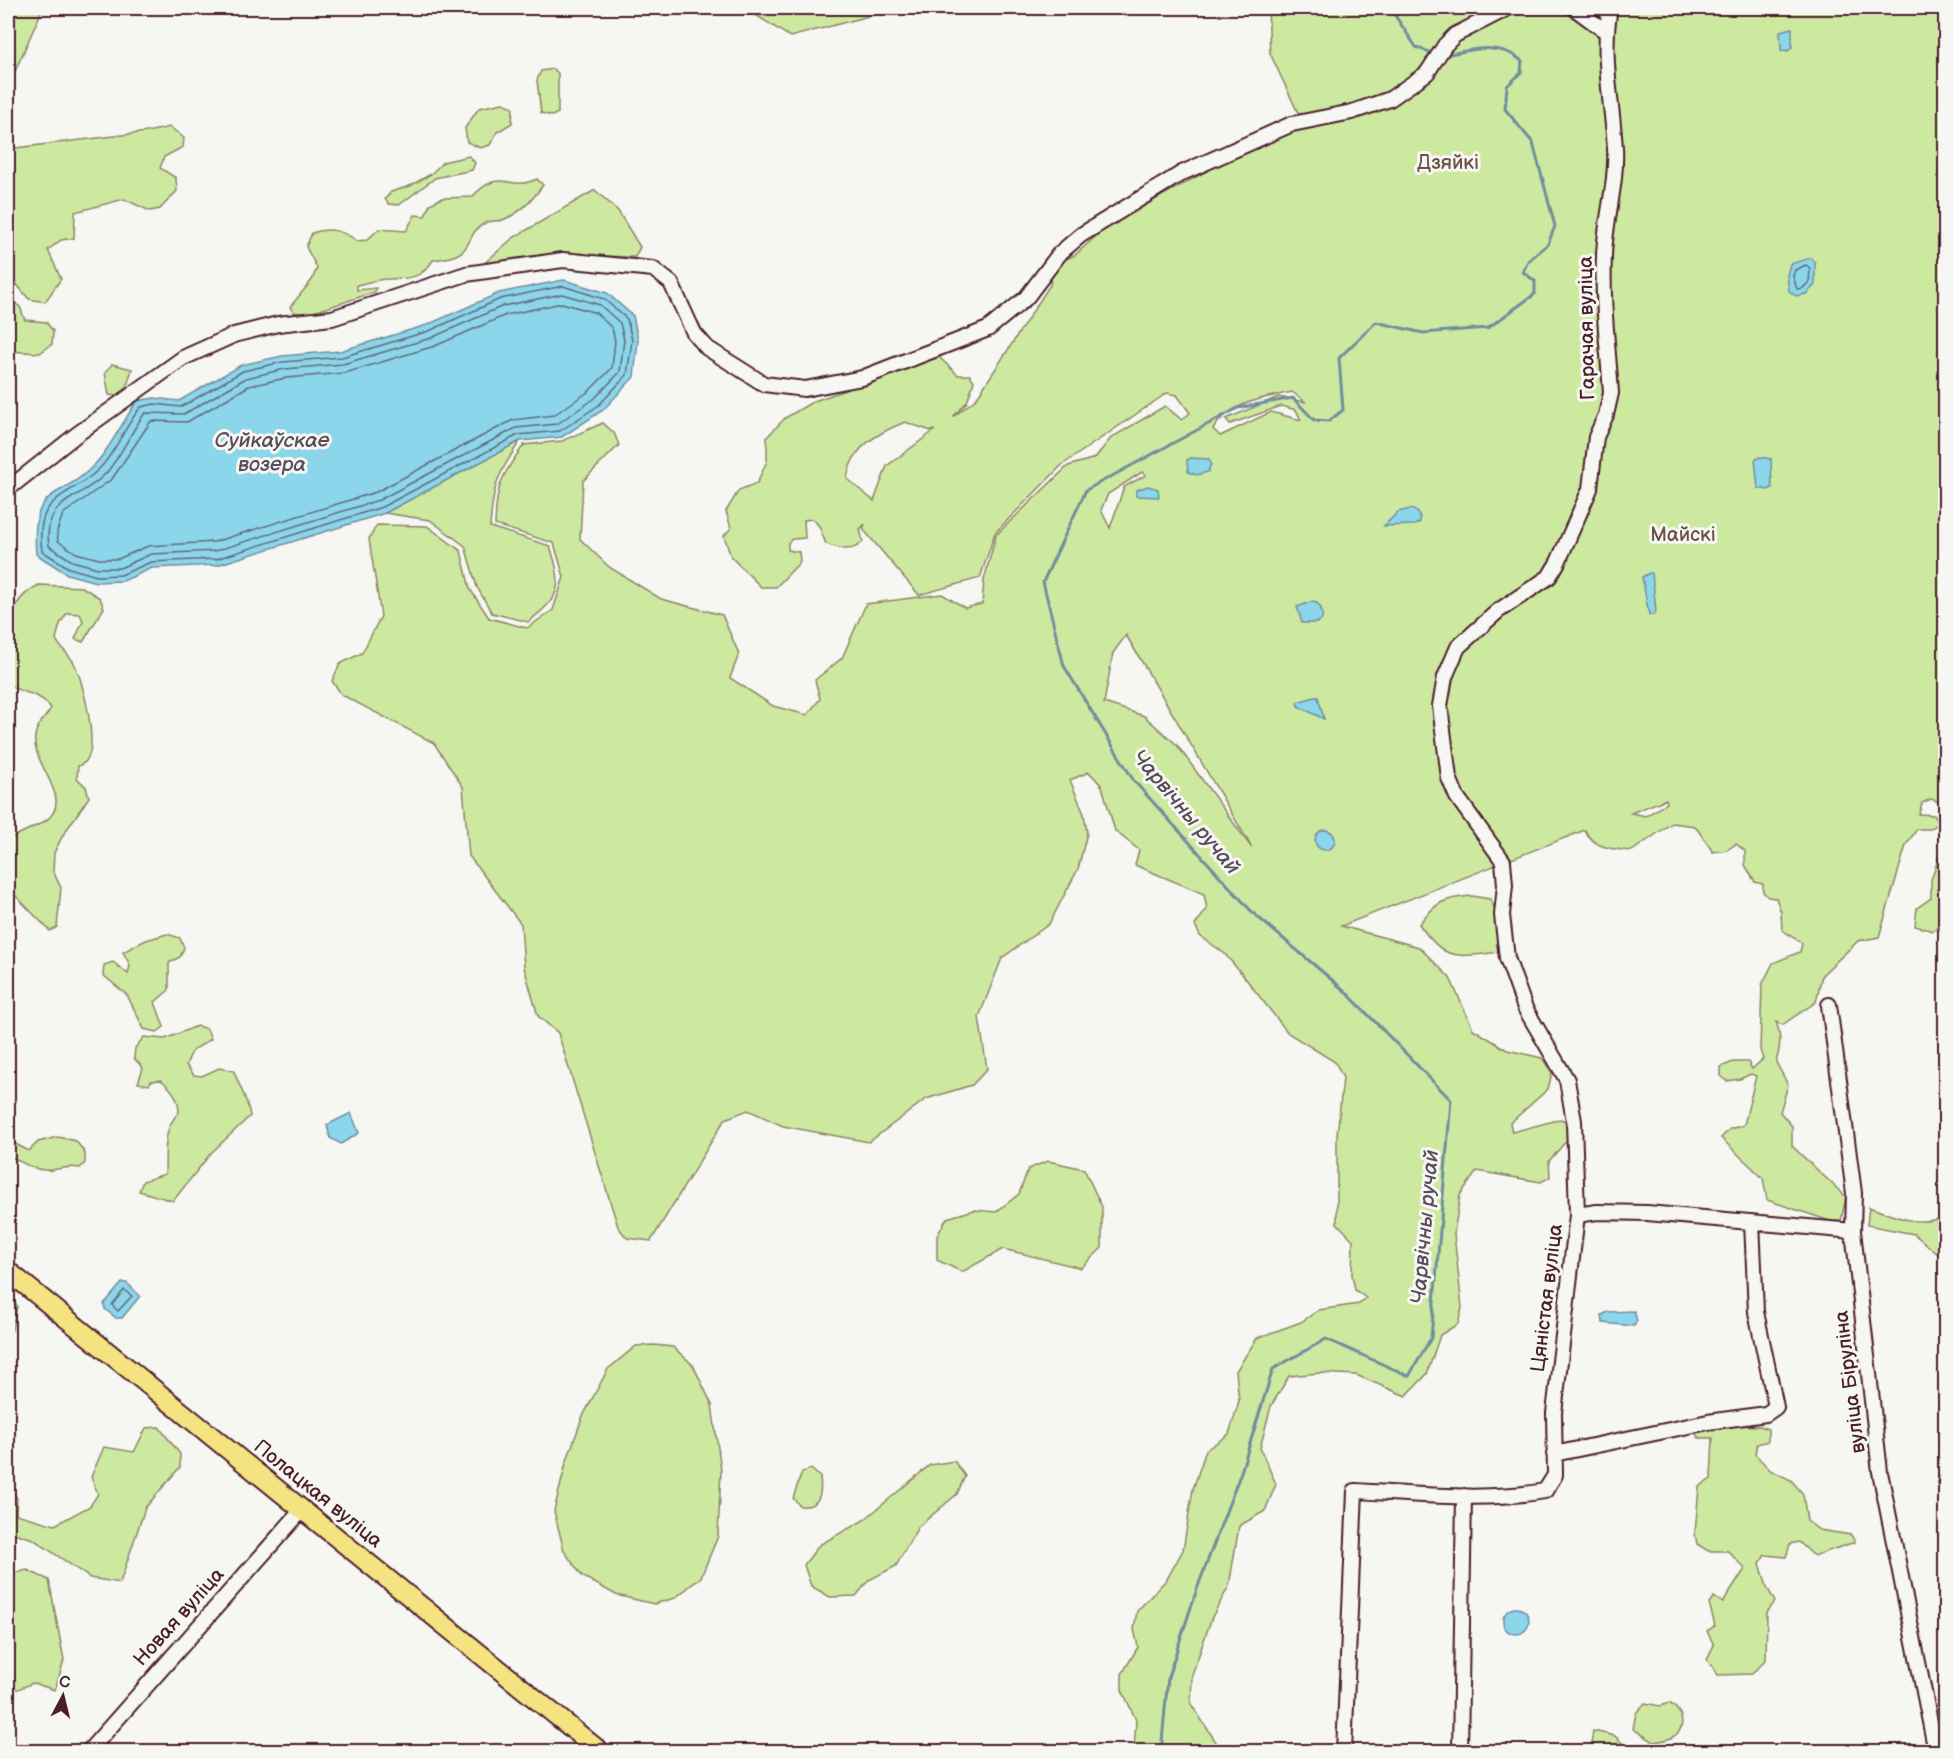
<svg xmlns="http://www.w3.org/2000/svg" width="1953" height="1759" font-family="'Balsamiq Sans',sans-serif">
  <rect width="100%" height="100%" fill="#f6f6f2"/>
  <filter id="ink" filterUnits="userSpaceOnUse"><feTurbulence type="fractalNoise" baseFrequency=".0167" numOctaves="2"/><feDisplacementMap in="SourceGraphic" scale="12" xChannelSelector="R" yChannelSelector="G"/><feConvolveMatrix kernelMatrix="1 2 1 2 8 2 1 2 1" color-interpolation-filters="sRGB"/></filter>
  <g filter="url(#ink)">
    <path fill="#cde9a0" stroke="#8c8466" stroke-width="1.5" fill-rule="evenodd" d="M 8,8 L 43,8 L 11,80 L 8,83 Z
      M 745,8 L 899,8 L 790,37 Z
      M 1268,8 L 1945,8 L 1946,791 L 1939,791 L 1945,797 L 1945,812 L 1942,803 L 1931,799 L 1922,803 L 1919,814 L 1934,815 L 1939,823 L 1930,829 L 1917,829 L 1906,845 L 1879,937 L 1858,941 L 1822,975 L 1816,1002 L 1782,1025 L 1776,1022 C 1782,1037 1780,1048 1776,1062 L 1788,1085 L 1780,1112 L 1792,1126 L 1792,1146 L 1846,1197 L 1841,1221 L 1830,1221 L 1767,1200 L 1763,1178 L 1721,1138 L 1730,1129 L 1744,1125 L 1756,1076 L 1751,1074 L 1740,1079 L 1727,1081 L 1721,1076 L 1721,1067 L 1733,1062 L 1748,1062 L 1752,1069 L 1763,1059 L 1760,1050 L 1762,985 L 1773,963 L 1800,952 L 1802,943 L 1782,930 L 1781,912 L 1776,898 L 1768,897 L 1763,892 L 1763,884 L 1755,882 L 1745,865 L 1745,851 L 1736,844 L 1727,850 L 1713,852 L 1695,826 L 1672,823 L 1632,851 C 1614,849 1593,849 1585,830 L 1341,926 L 1419,947 L 1450,978 L 1473,1029 L 1507,1050 L 1542,1058 L 1552,1073 L 1548,1089 L 1510,1123 L 1512,1132 L 1561,1119 L 1565,1121 L 1568,1139 L 1549,1161 L 1550,1177 L 1541,1182 L 1477,1171 L 1460,1195 L 1454,1234 L 1462,1308 L 1458,1324 L 1440,1335 L 1427,1374 L 1406,1396 L 1356,1375 L 1319,1373 L 1289,1376 L 1271,1406 L 1260,1448 L 1276,1484 L 1265,1511 L 1239,1526 L 1229,1586 L 1212,1617 L 1192,1675 L 1191,1704 L 1222,1751 L 1134,1751 L 1136,1720 L 1122,1690 L 1122,1674 L 1138,1647 L 1134,1629 L 1137,1611 L 1167,1579 L 1183,1550 L 1193,1489 L 1206,1450 L 1229,1434 L 1239,1401 L 1236,1371 L 1257,1338 L 1301,1322 L 1319,1310 L 1359,1304 L 1366,1298 L 1355,1290 L 1352,1275 L 1353,1240 L 1337,1223 L 1337,1135 L 1343,1078 L 1335,1062 L 1288,1033 L 1242,974 L 1224,953 L 1200,936 L 1195,925 L 1207,909 L 1204,894 L 1135,865 L 1139,850 L 1115,831 L 1102,786 L 1089,772 L 1070,780 L 1084,814 L 1087,833 L 1078,869 L 1049,924 L 1002,958 L 979,1017 L 987,1069 L 972,1085 L 926,1099 L 869,1142 L 783,1126 L 748,1110 L 725,1119 L 651,1241 L 627,1238 L 618,1227 L 558,1033 L 538,1016 L 524,967 L 521,924 L 469,856 L 463,787 L 434,743 L 342,695 L 332,681 L 340,664 L 362,653 L 381,616 L 369,539 L 377,525 L 427,526 L 461,551 L 470,589 L 489,618 L 527,628 L 553,610 L 564,577 L 554,543 L 495,525 C 496,486 501,476 524,445 L 562,441 L 603,423 L 614,433 L 619,445 L 583,481 L 580,539 L 609,567 L 661,599 L 722,615 L 739,654 L 730,678 L 773,706 L 807,715 L 820,699 L 815,680 L 842,658 L 866,604 L 942,594 L 965,608 L 982,604 L 984,580 L 996,535 L 1068,466 L 1095,458 L 1111,438 L 1165,406 L 1182,420 L 1190,413 L 1177,395 L 1167,393 L 1062,465 L 995,533 L 980,578 L 919,595 L 863,529 L 865,524 L 860,529 L 863,542 C 851,553 841,549 826,544 L 819,526 L 813,519 L 804,520 L 805,538 L 792,539 L 788,543 L 788,550 L 799,552 L 800,562 L 776,587 L 761,587 L 731,557 L 724,536 L 731,528 L 726,511 L 739,490 L 757,483 L 767,461 L 767,437 L 785,418 L 814,401 L 939,357 L 958,375 L 970,375 L 974,381 L 967,402 L 953,417 L 976,399 L 1050,285 L 1051,276 L 1060,262 L 1075,255 L 1106,227 L 1239,153 L 1286,133 L 1299,115 L 1270,53 ZM 1292,392 L 1306,402 L 1278,397 L 1226,419 L 1230,424 L 1281,406 L 1296,410 L 1301,420 L 1271,412 L 1220,436 L 1213,429 C 1230,402 1263,398 1292,392 ZM 905,422 L 931,431 L 935,430 L 887,466 L 874,501 L 847,479 C 851,447 878,433 905,422 ZM 1142,472 L 1146,475 L 1124,487 L 1110,528 L 1101,510 L 1108,494 ZM 1126,635 L 1251,846 L 1251,847 L 1177,745 L 1144,716 L 1104,703 L 1113,653 ZM 1666,799 L 1667,803 L 1646,816 L 1631,813 Z
      M 553,69 L 558,73 L 558,113 L 552,116 L 541,113 L 537,80 L 541,71 Z
      M 503,103 L 513,107 L 512,123 L 497,132 L 490,145 L 480,148 L 467,142 L 465,128 L 479,108 Z
      M 170,127 L 184,138 L 183,147 L 164,157 L 160,168 L 176,178 L 177,191 L 160,209 L 150,211 L 124,199 L 75,212 L 74,238 L 61,240 L 48,250 L 61,279 L 45,302 L 29,299 L 8,274 L 8,149 L 147,132 Z
      M 469,156 L 475,163 L 472,170 L 435,178 L 399,205 L 389,204 L 385,199 L 391,192 L 410,186 L 431,174 L 443,162 Z
      M 537,179 L 543,185 C 533,199 522,212 505,219 C 500,222 492,220 487,222 C 459,236 482,255 433,260 C 421,280 408,278 387,279 C 377,279 367,283 357,285 L 357,290 L 376,288 L 375,292 L 308,314 L 293,312 L 290,307 L 312,280 L 317,268 L 306,247 L 312,233 C 329,227 342,230 357,241 L 367,240 L 379,229 L 406,231 L 415,215 L 425,216 L 430,204 L 442,198 L 472,197 C 503,165 506,193 537,179 Z
      M 595,190 L 618,211 L 640,247 L 635,257 L 562,255 L 480,267 L 513,238 Z
      M 8,298 L 20,307 L 25,320 L 46,322 L 53,331 L 52,344 L 40,353 L 8,351 Z
      M 112,364 L 132,369 L 126,389 L 116,396 L 109,395 L 105,373 Z
      M 520,441 C 497,476 493,484 490,527 L 550,546 C 563,586 562,596 528,622 L 492,613 L 477,587 L 465,546 L 430,520 L 385,513 Z
      M 39,585 L 82,587 L 100,598 L 104,608 L 83,642 L 75,639 L 83,621 L 80,614 L 67,613 L 60,624 L 56,639 C 60,649 71,655 75,665 C 83,682 99,746 86,761 C 84,764 80,765 78,766 L 77,778 L 86,787 L 89,797 L 63,835 L 54,853 L 53,871 L 61,888 L 57,927 L 50,931 L 8,888 L 8,840 C 19,833 34,828 45,821 C 78,799 26,761 36,732 C 38,723 47,716 51,708 C 34,688 25,697 8,684 C 7,645 0,604 39,585 Z
      M 1945,852 L 1945,920 L 1933,931 L 1915,926 L 1917,908 L 1931,898 L 1931,880 L 1939,856 Z
      M 1472,896 L 1490,899 C 1500,918 1500,932 1499,952 C 1456,957 1445,962 1419,924 C 1436,902 1444,898 1472,896 Z
      M 167,934 L 180,938 L 184,948 L 180,957 L 169,963 L 169,990 L 155,1002 L 164,1027 L 157,1032 L 144,1029 L 127,995 L 103,975 L 104,965 L 113,962 L 128,974 L 130,965 L 123,952 L 146,940 Z
      M 197,1026 L 207,1029 L 211,1039 L 192,1051 L 186,1065 L 194,1075 L 202,1076 L 219,1068 L 234,1071 C 239,1087 248,1099 250,1116 L 211,1153 L 173,1201 L 139,1191 L 143,1181 L 165,1174 C 166,1151 162,1130 179,1112 C 179,1098 172,1089 161,1080 L 151,1081 L 149,1085 L 138,1083 L 143,1068 L 134,1058 L 135,1048 L 144,1037 L 165,1039 Z
      M 58,1137 L 76,1141 L 85,1153 L 85,1163 L 80,1168 C 69,1166 63,1168 52,1170 C 36,1172 21,1162 8,1155 L 8,1140 L 29,1151 L 38,1142 Z
      M 1048,1161 L 1084,1169 L 1102,1207 L 1102,1248 L 1081,1268 L 1003,1249 L 962,1272 L 937,1260 L 937,1236 L 947,1218 L 974,1210 L 996,1212 L 1019,1194 L 1028,1169 Z
      M 1869,1207 C 1896,1217 1917,1227 1945,1217 L 1945,1260 L 1914,1234 L 1867,1225 Z
      M 8,1290 L 17,1306 L 12,1330 L 8,1331 Z
      M 654,1345 L 673,1347 L 693,1365 L 712,1405 L 721,1470 L 718,1536 L 701,1577 L 675,1598 L 654,1604 L 616,1595 L 582,1576 L 564,1551 L 554,1511 L 566,1463 L 582,1418 L 608,1369 L 636,1346 Z
      M 1728,1425 L 1760,1426 L 1768,1429 L 1768,1441 L 1757,1444 L 1755,1454 L 1770,1470 L 1791,1480 L 1803,1494 L 1807,1521 L 1819,1530 L 1851,1535 L 1855,1542 L 1814,1556 L 1799,1542 L 1790,1544 L 1786,1557 L 1765,1555 L 1760,1563 L 1767,1587 L 1775,1602 L 1767,1612 L 1766,1660 L 1752,1674 L 1718,1675 L 1707,1659 L 1714,1645 L 1707,1631 L 1715,1626 L 1709,1603 L 1714,1597 L 1723,1603 L 1745,1569 L 1728,1551 L 1708,1551 L 1697,1544 L 1695,1533 L 1699,1487 L 1711,1479 L 1713,1438 L 1699,1438 L 1695,1433 Z
      M 159,1427 L 180,1454 L 180,1467 L 145,1508 L 120,1583 L 90,1578 L 33,1539 L 8,1531 L 8,1487 L 17,1498 L 16,1514 L 55,1525 L 90,1506 L 98,1494 L 91,1477 L 104,1447 L 134,1452 L 146,1428 Z
      M 954,1461 L 965,1476 L 957,1494 L 918,1527 L 896,1566 L 869,1580 L 856,1596 L 830,1597 L 811,1586 L 804,1565 L 819,1545 L 864,1520 L 930,1465 Z
      M 811,1469 L 820,1477 C 822,1494 820,1508 800,1506 L 793,1498 L 802,1472 Z
      M 27,1570 L 49,1580 L 64,1660 L 55,1690 L 33,1683 L 8,1693 L 8,1575 Z
      M 1645,1703 L 1660,1706 L 1669,1703 C 1682,1710 1688,1727 1673,1737 C 1668,1740 1660,1741 1654,1742 L 1633,1729 L 1636,1713 Z
      M 1593,1731 L 1615,1736 L 1622,1743 L 1622,1751 L 1590,1751 Z"/>
    <path fill="#8bd6eb" stroke="#718d9e" stroke-width="1.5" d="M 1792,28 L 1792,47 L 1788,51 L 1781,50 L 1780,31 Z
      M 1811,258 L 1815,262 L 1815,285 L 1806,294 L 1796,296 L 1789,291 L 1787,275 L 1790,264 Z
      M 564,280 L 607,293 L 633,316 L 638,340 L 634,377 L 603,410 L 562,437 L 520,441 L 385,513 L 217,565 L 152,568 L 123,581 L 96,582 L 67,574 L 36,554 C 30,482 60,503 96,463 C 109,450 125,418 137,401 L 154,398 L 179,401 L 241,365 L 282,356 L 340,351 L 427,325 L 499,293 Z
      M 1759,457 L 1771,459 L 1772,488 L 1768,490 L 1758,488 L 1755,460 Z
      M 1191,458 L 1209,459 L 1211,464 L 1208,472 L 1197,475 L 1188,472 L 1187,460 Z
      M 1148,486 L 1158,489 L 1159,497 L 1136,496 L 1136,490 Z
      M 1410,509 C 1417,511 1421,514 1420,522 L 1415,525 L 1384,526 L 1398,512 Z
      M 1649,573 L 1652,573 L 1656,611 L 1654,615 L 1649,615 L 1642,577 Z
      M 1313,601 C 1321,605 1323,610 1322,619 L 1317,623 L 1302,623 L 1297,607 Z
      M 1315,697 L 1318,697 L 1324,719 L 1298,706 L 1297,702 Z
      M1315 840a10 10 0 1 1 20 0a10 10 0 1 1-20 0Z
      M 351,1113 L 359,1133 L 341,1144 L 330,1138 L 327,1125 Z
      M 122,1283 L 127,1283 L 140,1296 L 122,1318 L 116,1318 L 105,1309 L 104,1304 Z
      M 1634,1311 L 1637,1321 L 1634,1326 L 1603,1323 L 1602,1315 L 1608,1312 Z
      M1503 1621a13 13 0 1 1 26 0a13 13 0 1 1-26 0Z"/>
    <g fill="none" stroke-linecap="round" stroke-linejoin="round">
      <path stroke="#646878" stroke-width="1.5" d="M 1806,265 L 1810,268 L 1809,282 L 1803,288 L 1797,289 L 1793,276 L 1795,270 Z
        M 563,286 L 604,299 L 627,319 L 632,340 L 627,375 L 599,405 L 560,431 L 518,435 L 382,507 L 216,559 L 151,562 L 121,575 L 97,576 L 69,568 L 42,551 C 34,493 68,500 100,468 C 115,453 126,424 141,407 L 154,404 L 181,407 L 243,371 L 283,362 L 342,357 L 429,331 L 500,299 Z
        M 562,294 L 600,305 L 620,323 L 624,340 L 620,372 L 594,399 L 557,424 L 516,428 L 379,500 L 215,551 L 151,554 L 120,568 L 98,568 L 72,561 L 49,546 C 42,497 82,501 107,472 C 122,455 131,431 145,413 L 184,414 L 246,378 L 285,369 L 343,364 L 431,338 L 503,306 Z
        M 562,303 L 596,313 L 612,328 L 615,341 L 612,368 L 588,392 L 554,415 L 513,420 L 376,492 L 214,542 L 148,546 L 118,559 L 99,559 L 76,553 L 58,541 L 57,531 L 63,514 L 112,479 L 151,421 L 187,422 L 249,386 L 286,378 L 345,373 L 435,346 L 506,315 Z
        M 124,1290 L 132,1296 L 118,1311 L 112,1305 Z"/>
      <path stroke="#718d9e" stroke-width="3" d="M 1390,8 L 1416,47 L 1434,54
        M 1161,1752 L 1168,1677 L 1197,1589 L 1241,1472 L 1273,1369 L 1326,1339 L 1409,1376 L 1431,1338 L 1451,1100 L 1345,991 L 1253,913 L 1134,781 L 1064,666 L 1043,582 L 1086,490 L 1238,408 L 1293,398 L 1314,420 L 1329,421 L 1343,410 L 1339,358 L 1376,322 L 1423,333 L 1488,328 L 1535,294 L 1535,281 L 1523,272 L 1528,261 L 1548,244 L 1555,226 L 1533,143 L 1505,109 L 1507,86 L 1521,73 L 1522,61 C 1499,41 1472,50 1445,55"/>
      <g stroke="#4a1f2b" stroke-width="18">
        <path id="minor" d="M 1574,8 L 1605,31
          M 8,489 L 76,435 L 183,358 L 234,335 L 278,324 L 332,318 L 466,274 L 563,260 L 653,269 L 671,283 L 694,333 L 707,348 L 764,384 L 805,389 L 862,378 L 988,329 L 1026,298 L 1060,253 L 1081,235 L 1182,173 L 1292,124 L 1352,112 L 1390,99 L 1427,73 L 1445,45 L 1455,35 L 1508,8
          M 1829,1005 L 1854,1193 L 1853,1231 L 1880,1472 L 1936,1752
          M 1577,1215 L 1597,1212 L 1647,1213 L 1853,1231
          M 1554,1454 L 1708,1422 L 1766,1414 L 1776,1407 L 1756,1312 L 1752,1222
          M 88,1752 L 302,1510
          M 1344,1752 L 1355,1491 C 1418,1494 1483,1502 1545,1491 L 1555,1475 L 1554,1413 L 1577,1215 L 1574,1121 L 1567,1080 L 1525,1008 L 1507,958 L 1502,915 L 1505,885 L 1503,861 L 1457,797 L 1449,778 L 1440,706 L 1445,677 L 1458,647 L 1498,611 L 1549,577 L 1558,562 L 1590,489 L 1596,437 L 1606,415 L 1611,393 C 1608,348 1602,302 1604,256 C 1605,220 1617,184 1615,148 C 1612,101 1601,54 1610,8
          M 1460,1752 L 1464,1496"/>
      </g>
      <g stroke="#4a1f2b" stroke-width="22">
        <path id="major" d="M 8,1271 L 601,1752"/>
      </g>
      <use href="#minor" stroke="#f6f6f2" stroke-width="14"/>
      <use href="#major" stroke="#f5e382" stroke-width="18"/>
    </g>
  </g>
  <g text-anchor="middle" dominant-baseline="central" stroke-width="6" stroke-linejoin="round" paint-order="stroke">
    <g font-size="20" fill="#6b5248" stroke="#f6f6f2">
      <text x="1448" y="163">Дзяйкі</text>
      <text x="1683" y="535">Майскі</text>
    </g>
    <g font-size="20" fill="#4a1f2b" stroke="#f6f6f2">
      <text transform="translate(1587 328) rotate(-91)">Гарачая вуліца</text>
      <text transform="translate(1547 1298) rotate(-83)">Цяністая вуліца</text>
      <text transform="translate(1850 1382) rotate(-97)">вуліца Біруліна</text>
      <text transform="translate(318 1494) rotate(39)">Полацкая вуліца</text>
      <text transform="translate(179 1617) rotate(-48)">Новая вуліца</text>
    </g>
    <g font-size="21" font-style="italic" fill="#5a4d5b" stroke="#f6f6f2">
      <text x="272" y="440">Суйкаўскае<tspan x="272" dy="24">возера</tspan></text>
      <text transform="translate(1186 812) rotate(50)">Чарвічны ручай</text>
      <text transform="translate(1425 1227) rotate(-85)">Чарвічны ручай</text>
    </g>
  </g>
  <rect width="1953" height="1759" fill="none" stroke="#f6f6f2" stroke-width="30"/>
  <rect x="15" y="15" width="1923" height="1729" fill="none" stroke="#4a1f2b" stroke-width="2" filter="url(#ink)"/>
  <g transform="translate(63 1696) rotate(7)" stroke="#f6f6f2" stroke-width="4.5" paint-order="stroke">
  <path d="M0-4.5L10 22L0 15L-10 22Z" fill="#4a1f2b"/>
  <text y="-9" font-size="16" font-weight="bold" text-anchor="middle" fill="#4a1f2b">С</text>
  </g>
</svg>
